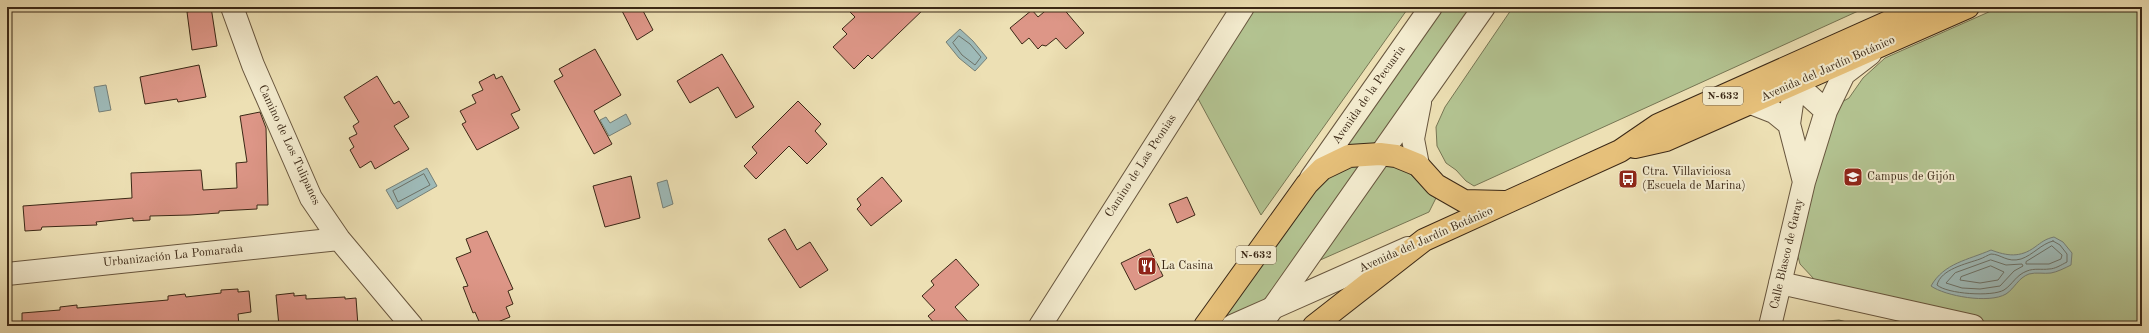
<svg xmlns="http://www.w3.org/2000/svg" width="2149" height="333" font-family="'Old Standard TT',serif">
  <rect width="100%" height="100%" fill="#ede0b4"/>
  <filter id="stains"><feTurbulence type="fractalNoise" baseFrequency=".005" numOctaves="4"/><feColorMatrix values="0 0 0 0 .2 0 0 0 0 .09 0 0 0 0 .02 0 0 0 .5 -.17"/></filter>
  <radialGradient id="worn" r=".72"><stop offset=".6" stop-color="#630" stop-opacity="0"/><stop offset="1" stop-color="#630" stop-opacity=".3"/></radialGradient>
  <path fill="#b3c391" stroke="#777654" d="M 1251,7 L 1409,7 L 1261,215 L 1195,93 Z
    M 1431,7 L 1484,7 L 1272,309 L 1232,326 L 1205,326 Z
    M 1513,7 L 1867,7 L 1474,186 L 1466,181 L 1456,170 L 1446,163 L 1437,146 L 1436,127 L 1445,107 Z
    M 2000,7 L 2142,7 L 2142,326 L 1973,326 L 1828,294 L 1800,264 L 1792,234 L 1826,111 L 1849,98 L 1863,78 L 1885,58 Z
    M 1388,161 L 1410,174 L 1436,198 L 1429,212 L 1318,261 Z
    M 1839,320 L 1862,326 L 1801,326 L 1803,323 Z"/>
  <path fill="#9ebab8" stroke="#768077" d="M 960,29 L 973,41 L 987,58 L 975,71 L 959,58 L 946,42 Z
    M 106,85 L 111,110 L 99,112 L 94,87 Z
    M 626,114 L 631,124 L 609,136 L 600,120 L 606,117 L 610,123 Z
    M 427,168 L 437,186 L 397,209 L 386,190 Z
    M 667,180 L 673,204 L 663,208 L 657,183 Z
    M 2054,237 L 2063,242 L 2072,253 L 2071,265 C 2065,268 2057,272 2051,273 C 2044,274 2036,272 2029,274 C 2018,278 2015,288 2006,294 C 1989,304 1945,296 1931,286 C 1944,263 1968,260 1991,250 C 2007,256 2020,258 2035,247 C 2042,242 2045,239 2054,237 Z"/>
  <g fill="none" stroke-linecap="round" stroke-linejoin="round">
    <path stroke="#6c7167" stroke-width="1" d="M 959,36 L 970,44 L 981,57 L 975,65 L 962,55 L 953,43 Z
      M 424,174 L 430,185 L 398,202 L 393,191 Z
      M 2053,241 L 2060,245 L 2067,254 L 2067,262 C 2061,265 2055,269 2049,269 C 2042,270 2034,268 2027,271 C 2016,275 2013,284 2004,290 C 1992,297 1947,294 1937,285 C 1941,269 1966,264 1980,259 C 1983,258 1988,255 1991,254 C 2001,254 2007,263 2021,259 C 2033,255 2041,244 2053,241 Z
      M 2052,246 L 2062,255 L 2061,259 L 2049,264 L 2026,264 L 2026,262 Z
      M 1991,260 L 2006,265 L 2022,264 L 2023,266 L 2014,271 L 2000,286 L 1980,289 L 1962,288 L 1946,283 L 1955,273 Z
      M 1991,266 L 2004,272 L 1998,280 L 1980,283 L 1960,280 L 1961,277 Z"/>
  </g>
  <path fill="#dd9687" stroke="#3b2816" d="M 211,7 L 217,46 L 192,50 L 187,12 Z
    M 620,7 L 641,7 L 653,30 L 637,40 Z
    M 845,7 L 926,7 L 872,59 L 868,55 L 854,69 L 833,47 L 847,34 L 842,29 L 855,17 Z
    M 1050,7 L 1062,7 L 1084,33 L 1066,49 L 1056,38 L 1046,46 L 1042,45 L 1038,49 L 1029,38 L 1022,44 L 1010,28 L 1032,10 L 1038,17 Z
    M 595,49 L 621,95 L 594,111 L 612,144 L 594,154 L 554,81 L 563,76 L 559,69 Z
    M 722,54 L 754,107 L 736,118 L 718,87 L 690,103 L 677,81 Z
    M 199,65 L 206,97 L 178,102 L 177,99 L 145,104 L 140,77 Z
    M 494,74 L 496,79 L 502,76 L 520,110 L 511,114 L 519,128 L 477,150 L 462,124 L 466,122 L 460,111 L 476,103 L 472,95 L 483,90 L 479,82 Z
    M 377,76 L 394,104 L 399,101 L 409,117 L 394,126 L 409,149 L 375,169 L 371,161 L 360,168 L 350,150 L 354,147 L 349,138 L 357,134 L 353,126 L 359,122 L 344,97 Z
    M 798,101 L 821,124 L 815,131 L 827,144 L 807,164 L 789,146 L 756,179 L 744,166 L 757,153 L 752,147 Z
    M 260,112 L 266,128 L 268,205 L 257,205 L 257,209 L 219,211 L 219,213 L 190,215 L 150,216 L 150,220 L 133,221 L 133,218 L 96,222 L 97,225 L 42,227 L 41,230 L 25,231 L 23,206 L 132,198 L 131,173 L 201,170 L 203,190 L 237,188 L 236,163 L 247,162 L 240,116 Z
    M 631,176 L 640,218 L 605,227 L 593,186 Z
    M 882,177 L 902,201 L 871,226 L 857,209 L 861,205 L 857,199 Z
    M 1187,197 L 1195,215 L 1177,223 L 1169,204 Z
    M 785,229 L 797,250 L 810,242 L 828,270 L 800,288 L 768,239 Z
    M 487,231 L 513,289 L 508,291 L 513,304 L 506,307 L 510,317 L 488,326 L 481,326 L 475,312 L 473,313 L 463,287 L 468,286 L 456,258 L 471,252 L 466,239 Z
    M 1150,249 L 1163,276 L 1135,290 L 1121,263 Z
    M 956,259 L 979,285 L 955,307 L 972,326 L 937,326 L 928,316 L 935,310 L 922,296 L 934,285 L 931,281 Z
    M 238,289 L 238,292 L 249,291 L 251,312 L 238,314 L 239,326 L 22,326 L 22,313 L 60,310 L 60,307 L 77,305 L 77,308 L 168,300 L 168,296 L 185,294 L 186,297 L 221,293 L 221,290 Z
    M 294,293 L 294,296 L 306,295 L 306,299 L 345,297 L 345,299 L 356,298 L 358,326 L 279,326 L 276,295 Z"/>
  <g fill="none" stroke-linecap="round" stroke-linejoin="round">
    <g stroke="#68563e" stroke-width="24">
      <path id="minor" d="M 232,7 L 253,65 L 311,198 L 339,239 L 412,326
        M 1785,78 L 1795,83 L 1826,111
        M 1795,83 L 1789,124 L 1804,182
        M 1751,103 L 1774,112 L 1789,124
        M 7,274 L 339,239
        M 1780,283 L 1973,326
        M 1040,326 L 1243,7
        M 1232,326 L 1408,248
        M 1770,326 L 1804,182 L 1826,111 L 1844,74 L 1870,54"/>
    </g>
    <g stroke="#68563e" stroke-width="24">
      <path id="tertiary" d="M 1418,165 L 1413,139 L 1420,103
        M 1311,178 L 1431,7
        M 1260,326 L 1484,7"/>
    </g>
    <g stroke="#3b2816" stroke-width="24">
      <path id="trunk" d="M 1635,147 L 1666,140 L 1968,7
        M 1205,326 L 1307,184 L 1322,169 L 1349,156 L 1380,154 L 1396,156 L 1418,165 L 1436,185 L 1464,201 L 1504,202
        M 1314,326 L 1424,240 L 1620,151 L 1658,125 L 1922,7"/>
    </g>
    <use href="#minor" stroke="#f3ebce" stroke-width="22"/>
    <use href="#tertiary" stroke="#f3ebce" stroke-width="22"/>
    <use href="#trunk" stroke="#e6c07a" stroke-width="22"/>
  </g>
  <defs>
    <g id="university-square" transform="scale(1)"><rect x="-9" y="-9" width="18" height="18" rx="4" fill="#8f2418" stroke="#f3ebce"/><path d="M0-5L7-2L0 1L-7-2ZM-4 1L0 2.5L4 1V4Q0 6-4 4Z" fill="#fff"/></g>
    <g id="bus-square" transform="scale(1)"><rect x="-9" y="-9" width="18" height="18" rx="4" fill="#8f2418" stroke="#f3ebce"/><path d="M-5-6H5V4H4V6H2V4H-2V6H-4V4H-5ZM-3.5-4V0h7V-4ZM-3.5 1.2v1.5H-2V1.2ZM2 1.2v1.5H3.5V1.2Z" fill="#fff"/></g>
    <g id="restaurant-square" transform="scale(1)"><rect x="-9" y="-9" width="18" height="18" rx="4" fill="#8f2418" stroke="#f3ebce"/><path d="M-5-6h1v4h1v-4h1v4h1v-4h1v5L-1.5 .5V6h-2V.5L-5-1ZM5-6V6H3V1.5H1.5Q1.5-4 5-6Z" fill="#fff"/></g>
  </defs>
  <g fill-rule="evenodd">
    <use href="#university-square" x="1853" y="177"/>
    <use href="#bus-square" x="1628" y="179"/>
    <use href="#restaurant-square" x="1147" y="266"/>
  </g>
  <g text-anchor="middle" dominant-baseline="central" stroke-width="4" stroke-linejoin="round" paint-order="stroke">
    <g fill="#f3ebce" stroke="#72624d" stroke-width="1">
      <rect x="1703" y="87" width="40" height="18" rx="3"/>
      <rect x="1236" y="246" width="40" height="18" rx="3"/>
    </g>
    <g font-size="11" font-weight="bold" fill="#3b2816">
      <text x="1723" y="96">N-632</text>
      <text x="1256" y="255">N-632</text>
    </g>
    <g font-size="12" fill="#3b2816" stroke="#f3ebce">
      <text transform="translate(1828 69) rotate(-24)">Avenida del Jardín Botánico</text>
      <text transform="translate(1369 95) rotate(-55)">Avenida de la Pecuaria</text>
      <text transform="translate(289 145) rotate(65)">Camino de Los Tulipanes</text>
      <text transform="translate(1141 166) rotate(-57)">Camino de Las Peonias</text>
      <text transform="translate(1426 240) rotate(-24)">Avenida del Jardín Botánico</text>
      <text transform="translate(1787 254) rotate(-77)">Calle Blasco de Garay</text>
      <text transform="translate(173 256) rotate(-6)">Urbanización La Pomarada</text>
    </g>
    <g font-size="12" fill="#3b2816" stroke="#f3ebce" text-anchor="start">
      <text x="1642" y="172">Ctra. Villaviciosa<tspan x="1642" dy="14">(Escuela de Marina)</tspan></text>
      <text x="1867" y="177">Campus de Gijón</text>
      <text x="1161" y="266">La Casina</text>
    </g>
  </g>
  <rect width="2149" height="333" fill="none" stroke="#ede0b4" stroke-width="24"/>
  <rect x="8" y="8" width="2133" height="317" fill="none" stroke="#3b2816" stroke-width="2"/>
  <rect x="12" y="12" width="2125" height="309" fill="none" stroke="#3b2816"/>
  <rect width="100%" height="100%" filter="url(#stains)"/>
  <rect width="100%" height="100%" fill="url(#worn)"/>
</svg>
